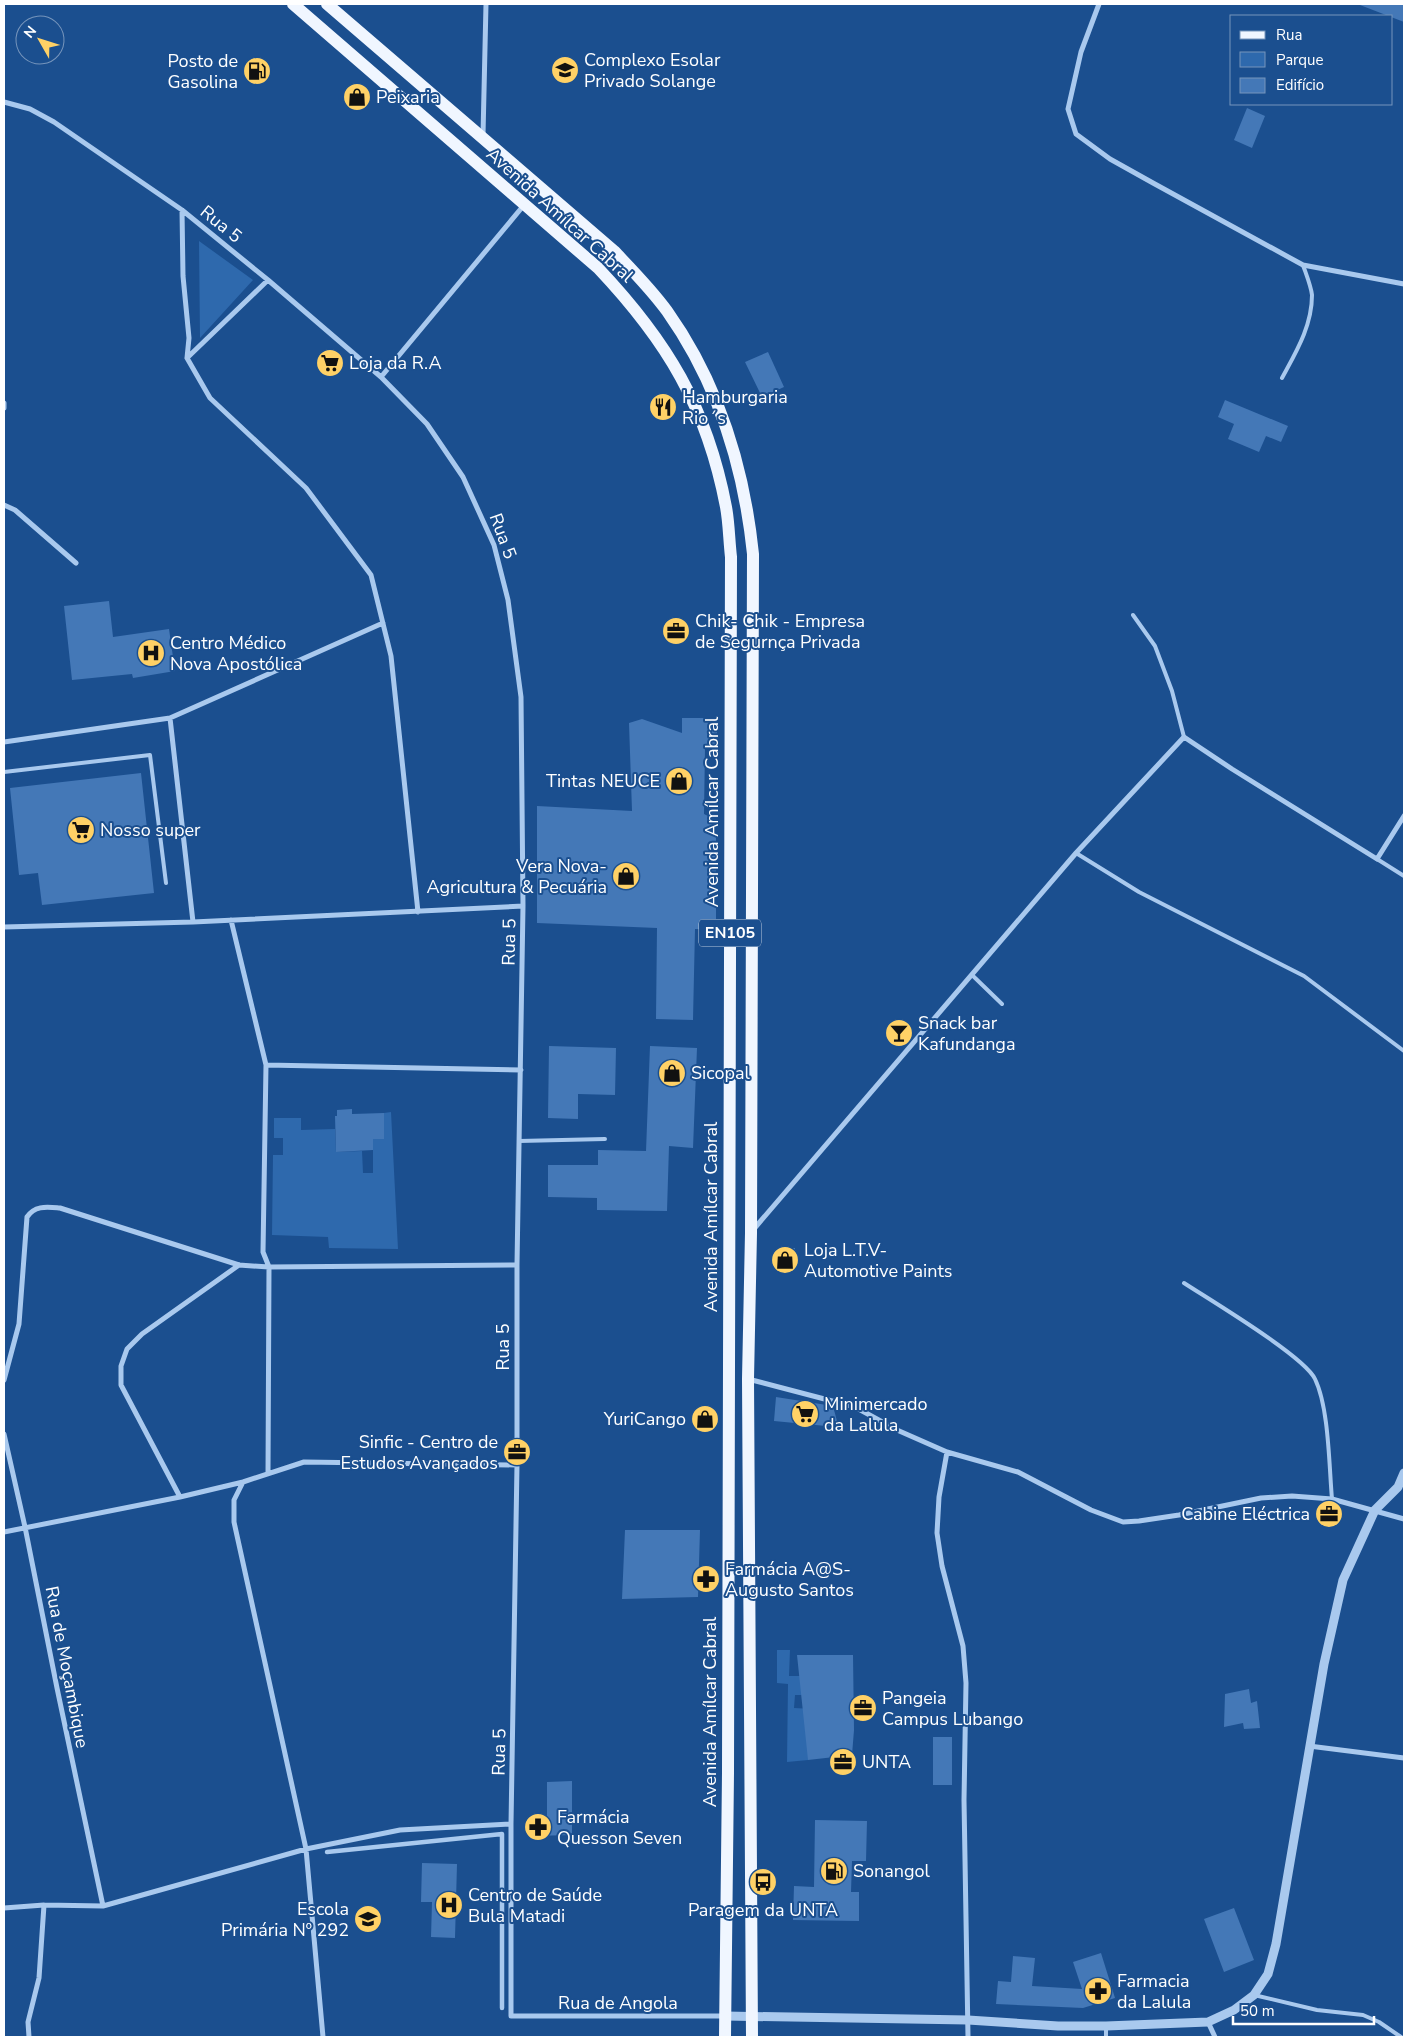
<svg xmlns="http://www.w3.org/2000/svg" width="1408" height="2041" font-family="'Nunito Sans',sans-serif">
  <rect width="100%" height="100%" fill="#1b4f8f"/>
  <path fill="#2e69ad" d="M 199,241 L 253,280 L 200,338 Z
    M 391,1112 L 398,1249 L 329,1248 L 328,1237 L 272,1235 L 273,1155 L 283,1155 L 283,1138 L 274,1138 L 274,1118 L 301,1118 L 301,1130 L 335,1129 L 336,1152 L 362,1151 L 363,1173 L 373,1173 L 373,1139 L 384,1138 L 384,1113 Z
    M 777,1650 L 790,1650 L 789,1676 L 805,1676 L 804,1695 L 795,1695 L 794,1708 L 814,1709 L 808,1760 L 787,1762 L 788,1684 L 777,1683 Z"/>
  <path fill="#4478b7" d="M 1360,4 L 1404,4 L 1404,22 L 1360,5 Z
    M 1247,108 L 1265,116 L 1252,148 L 1234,140 Z
    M 768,352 L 784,387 L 762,397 L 745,362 Z
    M 1225,400 L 1288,426 L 1281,442 L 1266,436 L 1259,452 L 1228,439 L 1234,424 L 1218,417 Z
    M 109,601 L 113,637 L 169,629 L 175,671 L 133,678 L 132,674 L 72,680 L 64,606 Z
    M 682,718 L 718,718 L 716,748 L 705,748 L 704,814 L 716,820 L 716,930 L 695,929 L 693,1020 L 656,1019 L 657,928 L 537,923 L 537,806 L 632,811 L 629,723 L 642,719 L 682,733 Z
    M 141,773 L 154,893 L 42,905 L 38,873 L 19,875 L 10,788 Z
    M 549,1046 L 616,1048 L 615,1095 L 578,1094 L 578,1119 L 548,1118 Z
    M 650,1046 L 697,1048 L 693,1148 L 669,1146 L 667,1211 L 597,1210 L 597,1198 L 548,1197 L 548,1165 L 598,1165 L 598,1150 L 646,1151 Z
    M 352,1109 L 352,1114 L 384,1113 L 384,1139 L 373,1139 L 373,1150 L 336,1152 L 335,1116 L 337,1116 L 337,1110 Z
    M 795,1248 L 794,1271 L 776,1271 L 776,1249 Z
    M 776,1397 L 833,1406 L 838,1425 L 826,1426 L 774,1421 Z
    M 625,1530 L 700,1530 L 698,1597 L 622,1599 Z
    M 797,1655 L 853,1655 L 854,1730 L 852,1755 L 808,1760 Z
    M 1249,1689 L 1251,1703 L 1257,1701 L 1260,1728 L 1244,1729 L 1243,1723 L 1224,1727 L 1225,1694 Z
    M 933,1737 L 952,1737 L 952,1785 L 933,1785 Z
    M 572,1781 L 572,1835 L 532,1836 L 531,1817 L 547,1817 L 547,1782 Z
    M 815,1820 L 867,1821 L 866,1861 L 852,1861 L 851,1892 L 859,1892 L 859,1921 L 793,1920 L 794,1886 L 814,1887 Z
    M 422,1863 L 457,1864 L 455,1938 L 431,1937 L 432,1902 L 421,1902 Z
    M 1234,1908 L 1254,1960 L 1224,1972 L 1204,1919 Z
    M 1101,1953 L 1115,1998 L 1083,2008 L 996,2004 L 998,1981 L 1011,1982 L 1013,1956 L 1035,1958 L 1032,1986 L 1082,1989 L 1073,1962 Z"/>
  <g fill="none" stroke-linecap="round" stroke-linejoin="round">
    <path stroke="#a9c9ee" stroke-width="4" d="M 1282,378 C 1296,352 1312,326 1312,295 C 1311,286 1306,274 1303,265
      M 1133,615 L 1155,646 L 1172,691 L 1184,737
      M 4,772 L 150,755 L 166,883
      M 1076,853 L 1139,892 L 1304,976 L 1404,1051
      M 1377,859 L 1404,876
      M 972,975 L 1002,1004
      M 519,1141 L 605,1139
      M 1184,1283 C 1210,1300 1304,1356 1315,1379 C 1329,1408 1329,1466 1332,1499
      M 1254,1995 L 1317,2010 L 1363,2015 L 1379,2022 L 1401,2037
      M 1106,2037 L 1106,2026"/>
    <path stroke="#a9c9ee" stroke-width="4.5" d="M 327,1852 L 502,1834 L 502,2008"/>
    <path stroke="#a9c9ee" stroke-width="5" d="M 1099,4 L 1081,52 L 1068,109 L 1076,134 L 1110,159 L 1153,183 L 1303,265 L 1404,284
      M 4,102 L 30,109 L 54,122 L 182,210 L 268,280 L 381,377 L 427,424 L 463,477 L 494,545 L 508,600 L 521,697 L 523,906 L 517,1265 L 517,1465 L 511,1824 L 511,2016 L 724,2016
      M 483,135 L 486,4
      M 182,210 L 183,276 L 189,338 L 187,358 L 210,398 L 306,488 L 371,575 L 391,656 L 418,912
      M 187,358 L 268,280
      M 381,377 L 524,205
      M 4,403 L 4,408
      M 4,505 L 15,510 L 76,563
      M 170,718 L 193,922
      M 4,742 L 170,718 L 383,623
      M 231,920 L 266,1065 L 263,1252 L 269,1267 L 268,1474
      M 4,927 L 193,922 L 523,906
      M 266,1065 L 521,1070
      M 753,1230 L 1076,853 L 1184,737 L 1232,769 L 1377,859 L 1404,816
      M 748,1379 L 855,1407 L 897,1430 L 947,1452 L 1018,1472 L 1091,1510 L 1123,1522 L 1139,1521 L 1179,1515 L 1261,1498 L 1292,1496 L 1332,1499 L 1404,1519
      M 4,1380 L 19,1324 L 27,1217 C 35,1205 47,1207 60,1208 L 239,1265 L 269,1267 L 517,1265
      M 4,1434 L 25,1527 L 57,1688 L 103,1906
      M 947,1452 L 939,1497 L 937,1533 L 942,1566 L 963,1646 L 966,1683 L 964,1800 L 968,2037
      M 243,1482 L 234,1500 L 234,1522 L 306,1849 L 323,2037
      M 180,1497 L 121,1385 L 121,1366 L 127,1349 L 142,1334 L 239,1265
      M 4,1532 L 180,1497 L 243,1482 L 304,1462 L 517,1465
      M 1309,1746 L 1404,1758
      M 4,1908 L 44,1905 L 103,1906 L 306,1849 L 400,1830 L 511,1824
      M 1208,2022 L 1215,2037
      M 29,2037 L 28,2022 L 39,1978 L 44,1905"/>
    <path stroke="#a9c9ee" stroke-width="9" d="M 725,2016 L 968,2020 L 1058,2026 L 1106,2026 L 1208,2022 L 1234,2010 L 1254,1995 L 1268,1974 L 1276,1944 L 1324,1664 L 1343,1580 L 1375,1510 L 1398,1487 L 1404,1473"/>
    <path stroke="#f0f6ff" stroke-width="12" d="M 293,4 L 598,268 C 667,341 707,407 726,507 C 729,523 729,540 731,557 L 728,1773 L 725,2037
      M 327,4 L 614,251 C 632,270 651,289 667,311 C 718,383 744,467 753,554 L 751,1233 L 748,1379 L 752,2037"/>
  </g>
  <defs>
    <g id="school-disc" transform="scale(1.4375)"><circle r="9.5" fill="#ffd166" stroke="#1b4f8f"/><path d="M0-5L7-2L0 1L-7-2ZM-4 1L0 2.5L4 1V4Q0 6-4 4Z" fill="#111"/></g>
    <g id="fuel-disc" transform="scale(1.4375)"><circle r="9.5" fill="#ffd166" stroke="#1b4f8f"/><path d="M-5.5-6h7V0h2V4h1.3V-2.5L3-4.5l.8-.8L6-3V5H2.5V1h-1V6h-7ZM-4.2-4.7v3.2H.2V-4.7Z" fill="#111"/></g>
    <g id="shop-disc" transform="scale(1.4375)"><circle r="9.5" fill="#ffd166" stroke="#1b4f8f"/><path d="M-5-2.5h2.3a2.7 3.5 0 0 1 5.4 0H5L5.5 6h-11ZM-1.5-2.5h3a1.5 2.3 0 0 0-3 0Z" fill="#111"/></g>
    <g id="supermarket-disc" transform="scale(1.4375)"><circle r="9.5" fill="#ffd166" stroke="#1b4f8f"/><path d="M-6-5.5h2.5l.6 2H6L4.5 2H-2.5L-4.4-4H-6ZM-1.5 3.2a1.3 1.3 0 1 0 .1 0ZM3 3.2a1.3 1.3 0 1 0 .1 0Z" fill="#111"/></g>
    <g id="restaurant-disc" transform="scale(1.4375)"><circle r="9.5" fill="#ffd166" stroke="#1b4f8f"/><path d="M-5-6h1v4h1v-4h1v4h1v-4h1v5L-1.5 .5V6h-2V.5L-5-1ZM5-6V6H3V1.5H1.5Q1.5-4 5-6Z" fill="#111"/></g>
    <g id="office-disc" transform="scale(1.4375)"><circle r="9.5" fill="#ffd166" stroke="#1b4f8f"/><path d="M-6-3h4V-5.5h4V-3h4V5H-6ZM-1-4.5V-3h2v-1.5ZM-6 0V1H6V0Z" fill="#111"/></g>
    <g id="hospital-disc" transform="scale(1.4375)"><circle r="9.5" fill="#ffd166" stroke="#1b4f8f"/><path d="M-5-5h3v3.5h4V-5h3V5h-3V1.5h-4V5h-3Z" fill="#111"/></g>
    <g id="bar-disc" transform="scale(1.4375)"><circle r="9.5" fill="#ffd166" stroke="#1b4f8f"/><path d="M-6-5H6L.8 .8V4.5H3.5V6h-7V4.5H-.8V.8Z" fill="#111"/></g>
    <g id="pharmacy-disc" transform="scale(1.4375)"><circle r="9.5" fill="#ffd166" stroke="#1b4f8f"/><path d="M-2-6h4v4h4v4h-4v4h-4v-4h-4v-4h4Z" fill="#111"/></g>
    <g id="bus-disc" transform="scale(1.4375)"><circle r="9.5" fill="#ffd166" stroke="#1b4f8f"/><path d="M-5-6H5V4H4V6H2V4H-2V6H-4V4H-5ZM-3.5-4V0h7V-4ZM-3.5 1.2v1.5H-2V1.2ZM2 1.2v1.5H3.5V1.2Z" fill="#111"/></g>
  </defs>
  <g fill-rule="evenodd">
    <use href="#school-disc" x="565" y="70"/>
    <use href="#fuel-disc" x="257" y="71"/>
    <use href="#shop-disc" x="357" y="97"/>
    <use href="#supermarket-disc" x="330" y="363"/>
    <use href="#restaurant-disc" x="663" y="407"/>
    <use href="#office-disc" x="676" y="631"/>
    <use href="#hospital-disc" x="151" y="653"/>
    <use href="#shop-disc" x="679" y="781"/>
    <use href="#supermarket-disc" x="81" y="830"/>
    <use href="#shop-disc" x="626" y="876"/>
    <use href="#bar-disc" x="899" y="1033"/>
    <use href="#shop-disc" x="672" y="1073"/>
    <use href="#shop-disc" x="785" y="1260"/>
    <use href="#supermarket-disc" x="805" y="1414"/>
    <use href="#shop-disc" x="705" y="1419"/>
    <use href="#office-disc" x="517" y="1452"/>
    <use href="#office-disc" x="1329" y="1514"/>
    <use href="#pharmacy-disc" x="706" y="1579"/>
    <use href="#office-disc" x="863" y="1708"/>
    <use href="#office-disc" x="843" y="1762"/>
    <use href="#pharmacy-disc" x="538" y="1827"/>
    <use href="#fuel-disc" x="834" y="1871"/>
    <use href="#bus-disc" x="763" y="1882"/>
    <use href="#hospital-disc" x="449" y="1905"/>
    <use href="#school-disc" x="368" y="1919"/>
    <use href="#pharmacy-disc" x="1098" y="1991"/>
  </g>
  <g text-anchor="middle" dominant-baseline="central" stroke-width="4" stroke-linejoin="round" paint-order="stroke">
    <rect fill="#1b4f8f" stroke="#bbcadd" stroke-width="1" x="699" y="919.5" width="62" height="27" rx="4"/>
    <g font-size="16" font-weight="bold" fill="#fff">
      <text x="730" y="933">EN105</text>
    </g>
    <g font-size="18" fill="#fff" stroke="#1b4f8f" text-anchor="start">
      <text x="584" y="60">Complexo Esolar<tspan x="584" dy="21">Privado Solange</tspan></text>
      <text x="238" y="61" text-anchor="end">Posto de<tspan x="238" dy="21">Gasolina</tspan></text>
      <text x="376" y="97">Peixaria</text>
      <text x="349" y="363">Loja da R.A</text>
      <text x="682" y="397">Hamburgaria<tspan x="682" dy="21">Rio´s</tspan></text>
      <text x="695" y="621">Chik- Chik - Empresa<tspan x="695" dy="21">de Segurnça Privada</tspan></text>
      <text x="170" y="643">Centro Médico<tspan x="170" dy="21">Nova Apostólica</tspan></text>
      <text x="660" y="781" text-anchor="end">Tintas NEUCE</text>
      <text x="100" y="830">Nosso super</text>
      <text x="607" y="866" text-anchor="end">Vera Nova-<tspan x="607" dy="21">Agricultura &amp; Pecuária</tspan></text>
      <text x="918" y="1023">Snack bar<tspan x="918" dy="21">Kafundanga</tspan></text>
      <text x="691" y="1073">Sicopal</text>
      <text x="804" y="1250">Loja L.T.V-<tspan x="804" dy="21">Automotive Paints</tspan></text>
      <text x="824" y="1404">Minimercado<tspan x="824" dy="21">da Lalula</tspan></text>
      <text x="686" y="1419" text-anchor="end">YuriCango</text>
      <text x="498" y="1442" text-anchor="end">Sinfic - Centro de<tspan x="498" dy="21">Estudos Avançados</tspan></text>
      <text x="1310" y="1514" text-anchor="end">Cabine Eléctrica</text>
      <text x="725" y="1569">Farmácia A@S-<tspan x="725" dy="21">Augusto Santos</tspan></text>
      <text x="882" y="1698">Pangeia<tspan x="882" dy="21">Campus Lubango</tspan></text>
      <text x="862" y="1762">UNTA</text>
      <text x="557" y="1817">Farmácia<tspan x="557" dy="21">Quesson Seven</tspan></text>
      <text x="853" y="1871">Sonangol</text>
      <text x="468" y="1895">Centro de Saúde<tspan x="468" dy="21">Bula Matadi</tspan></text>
      <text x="349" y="1909" text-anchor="end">Escola<tspan x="349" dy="21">Primária Nº 292</tspan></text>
      <text x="763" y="1910" text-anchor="middle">Paragem da UNTA</text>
      <text x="1117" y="1981">Farmacia<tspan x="1117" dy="21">da Lalula</tspan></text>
    </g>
    <g font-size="18" fill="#fff" stroke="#1b4f8f">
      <text transform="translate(560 215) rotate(42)">Avenida Amílcar Cabral</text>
      <text transform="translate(221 224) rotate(39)">Rua 5</text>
      <text transform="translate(503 536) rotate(70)">Rua 5</text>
      <text transform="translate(712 812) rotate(-90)">Avenida Amílcar Cabral</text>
      <text transform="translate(509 942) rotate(-89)">Rua 5</text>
      <text transform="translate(711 1217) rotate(-90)">Avenida Amílcar Cabral</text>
      <text transform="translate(503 1347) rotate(-90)">Rua 5</text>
      <text transform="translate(67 1667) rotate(79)">Rua de Moçambique</text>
      <text transform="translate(710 1712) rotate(-90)">Avenida Amílcar Cabral</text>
      <text transform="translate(499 1752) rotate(-89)">Rua 5</text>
      <text x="618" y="2003">Rua de Angola</text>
    </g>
  </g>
  <rect width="1408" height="2041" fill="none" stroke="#ffffff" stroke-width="10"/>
  <rect x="1230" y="15" width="162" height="90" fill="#1b4f8f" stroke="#7695bc"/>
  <rect x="1240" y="31" width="25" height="8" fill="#f0f6ff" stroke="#7695bc"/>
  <text x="1276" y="40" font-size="15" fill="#ffffff">Rua</text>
  <rect x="1240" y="52" width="25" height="15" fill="#2e69ad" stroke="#7695bc"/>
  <text x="1276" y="65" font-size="15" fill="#ffffff">Parque</text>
  <rect x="1240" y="78" width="25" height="15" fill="#4478b7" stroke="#7695bc"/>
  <text x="1276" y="90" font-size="15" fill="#ffffff">Edifício</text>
  <g transform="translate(40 40) rotate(309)"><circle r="24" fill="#1b4f8f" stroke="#7695bc"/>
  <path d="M0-4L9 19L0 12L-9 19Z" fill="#ffd166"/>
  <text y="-8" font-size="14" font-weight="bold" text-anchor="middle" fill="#ffffff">N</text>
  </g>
  <path d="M1233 2016v8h141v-8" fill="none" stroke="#ffffff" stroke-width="2.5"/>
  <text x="1240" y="2016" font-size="15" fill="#ffffff" stroke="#1b4f8f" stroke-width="4" paint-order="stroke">50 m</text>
</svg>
